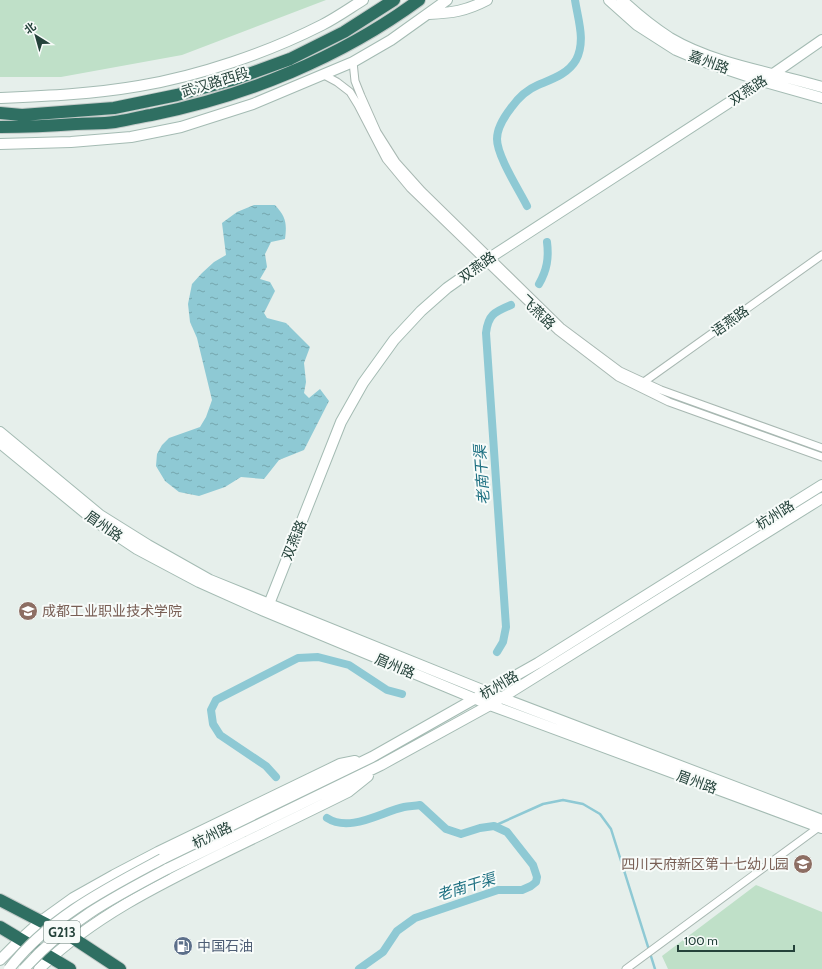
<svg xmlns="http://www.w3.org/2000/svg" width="822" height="969" font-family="Cabin,'Noto Sans SC',sans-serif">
  <defs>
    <pattern id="water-ripples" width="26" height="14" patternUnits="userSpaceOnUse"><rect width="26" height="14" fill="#8ec9d4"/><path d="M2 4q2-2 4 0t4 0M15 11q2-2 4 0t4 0" fill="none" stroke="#74a5ad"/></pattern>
  </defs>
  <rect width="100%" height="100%" fill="#e6efeb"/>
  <path fill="#bfe0c8" d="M 0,0 L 326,0 L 182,55 L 61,77 L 0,77 Z
    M 756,885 L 822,912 L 822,969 L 668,969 L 662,956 Z"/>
  <path fill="url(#water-ripples)" d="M 254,205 L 275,205 C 286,217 287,223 285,239 L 271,242 L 265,254 L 267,267 L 260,279 L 270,282 L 275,291 L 264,313 L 267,318 L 286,323 L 310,347 L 304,363 L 306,382 L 304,393 L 309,398 L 320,389 L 329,401 L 304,450 L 279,460 L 264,479 L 241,477 L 225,487 L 199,496 L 179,492 L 165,481 L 156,466 L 157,454 L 162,445 L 169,438 L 200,427 L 206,417 L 212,400 L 197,338 L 190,322 L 188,304 L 192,284 L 202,273 L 214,262 L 226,255 L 222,223 L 237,212 Z"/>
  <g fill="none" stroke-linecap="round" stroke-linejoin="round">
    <path stroke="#8ec9d4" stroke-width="2.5" d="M 494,826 L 543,804 L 563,800 L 583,804 L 600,814 L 611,829 L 655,969"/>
    <path stroke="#8ec9d4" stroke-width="8" d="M 527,206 C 519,190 497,156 497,139 C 497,128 504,117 511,108 C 518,98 526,90 538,85 C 552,79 568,74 576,60 C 586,41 578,20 575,0
      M 539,284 C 547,270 549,258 547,242
      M 497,652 L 503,642 L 506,627 L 486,333 C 488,315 494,312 511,305
      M 276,777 L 266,766 L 220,735 L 213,724 L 211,710 L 216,700 L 298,658 L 318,657 L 349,665 L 387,690 L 402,694
      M 327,818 C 350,833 381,812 404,807 C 409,806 415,806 420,805 L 446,829 L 461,834 L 480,828 L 494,826 L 507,832 L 533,865 L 537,877 L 536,882 L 531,886 L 522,890 L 498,890 L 415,918 L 397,931 L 383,952 L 359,969"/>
    <g stroke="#a8b8b2" stroke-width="9">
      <path id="street" d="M 353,62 L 355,81 L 361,96 L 377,132 L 396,162 L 422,191 L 561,327 L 620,371 L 661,390 L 822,448
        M 324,75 L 337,82 L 350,92 L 358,105 L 386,159 L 410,188 L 558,331 L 618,377 L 669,402 L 822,457
        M 641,384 L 822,255
        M 626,969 L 819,827"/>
    </g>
    <g stroke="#a4bbb3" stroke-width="12">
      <path id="secondary" d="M 609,0 L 637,25 L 676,50 L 702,61 L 762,81 L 822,98
        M 622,0 C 637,14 653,27 670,38 C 716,65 772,72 822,87
        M 429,14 C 452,13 466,11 487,0
        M 0,98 C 46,96 93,94 139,86 C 199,76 267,53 322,25 C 336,18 350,8 363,0
        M 0,144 L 71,142 L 131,137 L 181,127 L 253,104 L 353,62 L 391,40 L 447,0
        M 0,432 L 100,515 L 148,545 L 210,580 L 502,698 L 822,820
        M 0,443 L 95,521 L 137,549 L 199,582 L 264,611 L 490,705 L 822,828
        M 265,609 L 269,604 L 341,422 L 363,383 L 394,340 L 421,311 L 447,288 L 491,257 L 773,74 L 822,40
        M 162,859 L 372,757 L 439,719 L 538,663 L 822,485
        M 167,869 L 381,765 L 490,705 L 822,498
        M 0,960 L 21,939 L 41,921 L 73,898 L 114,875 L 158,852 L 340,764 L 355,761
        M 39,969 C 91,918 158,885 223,853 C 264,833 306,813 348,792 L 368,776"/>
    </g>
    <g stroke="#c2cac8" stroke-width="14">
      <path id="highway" d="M 0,113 L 22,115 L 114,108 L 177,95 L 232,80 L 290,59 L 344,32 L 394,0
        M 0,127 C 25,127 50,126 76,124 C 89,123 102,124 115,122 C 127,120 139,117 151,115 C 246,96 340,58 419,0
        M 0,900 L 73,938 L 120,969
        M 0,927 L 70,969"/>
    </g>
    <use href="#street" stroke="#fff" stroke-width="7"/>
    <use href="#secondary" stroke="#fff" stroke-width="10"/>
    <use href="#highway" stroke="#2f6f62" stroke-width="12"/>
    <g stroke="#a4bbb3" stroke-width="12" stroke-linecap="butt">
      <path id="secondary-bridge" d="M 9,969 C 48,918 106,889 162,859
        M 24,969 C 66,922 112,898 167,869"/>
    </g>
    <use href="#secondary-bridge" stroke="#fff" stroke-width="10"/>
  </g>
  <defs>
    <g id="school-disc" transform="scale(1)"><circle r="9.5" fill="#8d6e63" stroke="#f7fbf9"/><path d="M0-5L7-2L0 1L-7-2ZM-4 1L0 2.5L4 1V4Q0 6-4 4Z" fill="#fff"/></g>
    <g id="fuel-disc" transform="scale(1)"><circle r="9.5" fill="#5c6f8a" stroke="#f7fbf9"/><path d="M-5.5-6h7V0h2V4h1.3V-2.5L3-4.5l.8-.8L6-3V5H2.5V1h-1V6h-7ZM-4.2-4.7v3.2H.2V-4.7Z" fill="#fff"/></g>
  </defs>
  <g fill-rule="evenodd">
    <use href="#school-disc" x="28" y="611"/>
    <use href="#school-disc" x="803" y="864"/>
    <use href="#fuel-disc" x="183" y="946"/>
  </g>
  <g text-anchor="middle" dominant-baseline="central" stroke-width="4" stroke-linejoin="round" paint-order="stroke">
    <rect fill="#f7fbf9" stroke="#637a73" stroke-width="1" x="44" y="921" width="36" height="22" rx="3"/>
    <g font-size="13" font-weight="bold" fill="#24423a">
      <text x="62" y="932">G213</text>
    </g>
    <g font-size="14" fill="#24423a" stroke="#f7fbf9">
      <text transform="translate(709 62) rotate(20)">嘉州路</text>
      <text transform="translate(215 82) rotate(-17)">武汉路西段</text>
      <text transform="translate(748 90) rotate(-33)">双燕路</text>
      <text transform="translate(477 267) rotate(-35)">双燕路</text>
      <text transform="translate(538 312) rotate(44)">飞燕路</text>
      <text transform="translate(730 321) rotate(-35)">语燕路</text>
      <text transform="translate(775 515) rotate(-32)">杭州路</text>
      <text transform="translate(104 526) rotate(35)">眉州路</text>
      <text transform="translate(294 540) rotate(-68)">双燕路</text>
      <text transform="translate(395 666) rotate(23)">眉州路</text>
      <text transform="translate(499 685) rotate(-30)">杭州路</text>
      <text transform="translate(697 782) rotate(20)">眉州路</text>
      <text transform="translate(212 835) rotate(-26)">杭州路</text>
    </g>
    <g font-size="14" fill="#785e54" stroke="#f7fbf9" text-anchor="start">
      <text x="42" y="611">成都工业职业技术学院</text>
      <text x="789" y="864" text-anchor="end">四川天府新区第十七幼儿园</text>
    </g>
    <g font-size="14" fill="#4e5e75" stroke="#f7fbf9" text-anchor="start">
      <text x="197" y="946">中国石油</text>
    </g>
    <g font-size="15" font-style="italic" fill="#1c6f80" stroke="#f7fbf9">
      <text transform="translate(482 475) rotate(-94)">老南干渠</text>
      <text transform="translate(466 887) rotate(-17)">老南干渠</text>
    </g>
  </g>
  <g transform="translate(36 36) rotate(323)" stroke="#f7fbf9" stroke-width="3" paint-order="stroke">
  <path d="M0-3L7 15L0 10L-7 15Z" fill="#24423a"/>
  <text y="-6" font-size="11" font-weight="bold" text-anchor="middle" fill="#24423a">北</text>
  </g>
  <path d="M678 945v6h116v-6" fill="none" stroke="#24423a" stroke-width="2"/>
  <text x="684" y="945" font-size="12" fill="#24423a" stroke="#f7fbf9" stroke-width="3" paint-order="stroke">100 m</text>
</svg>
